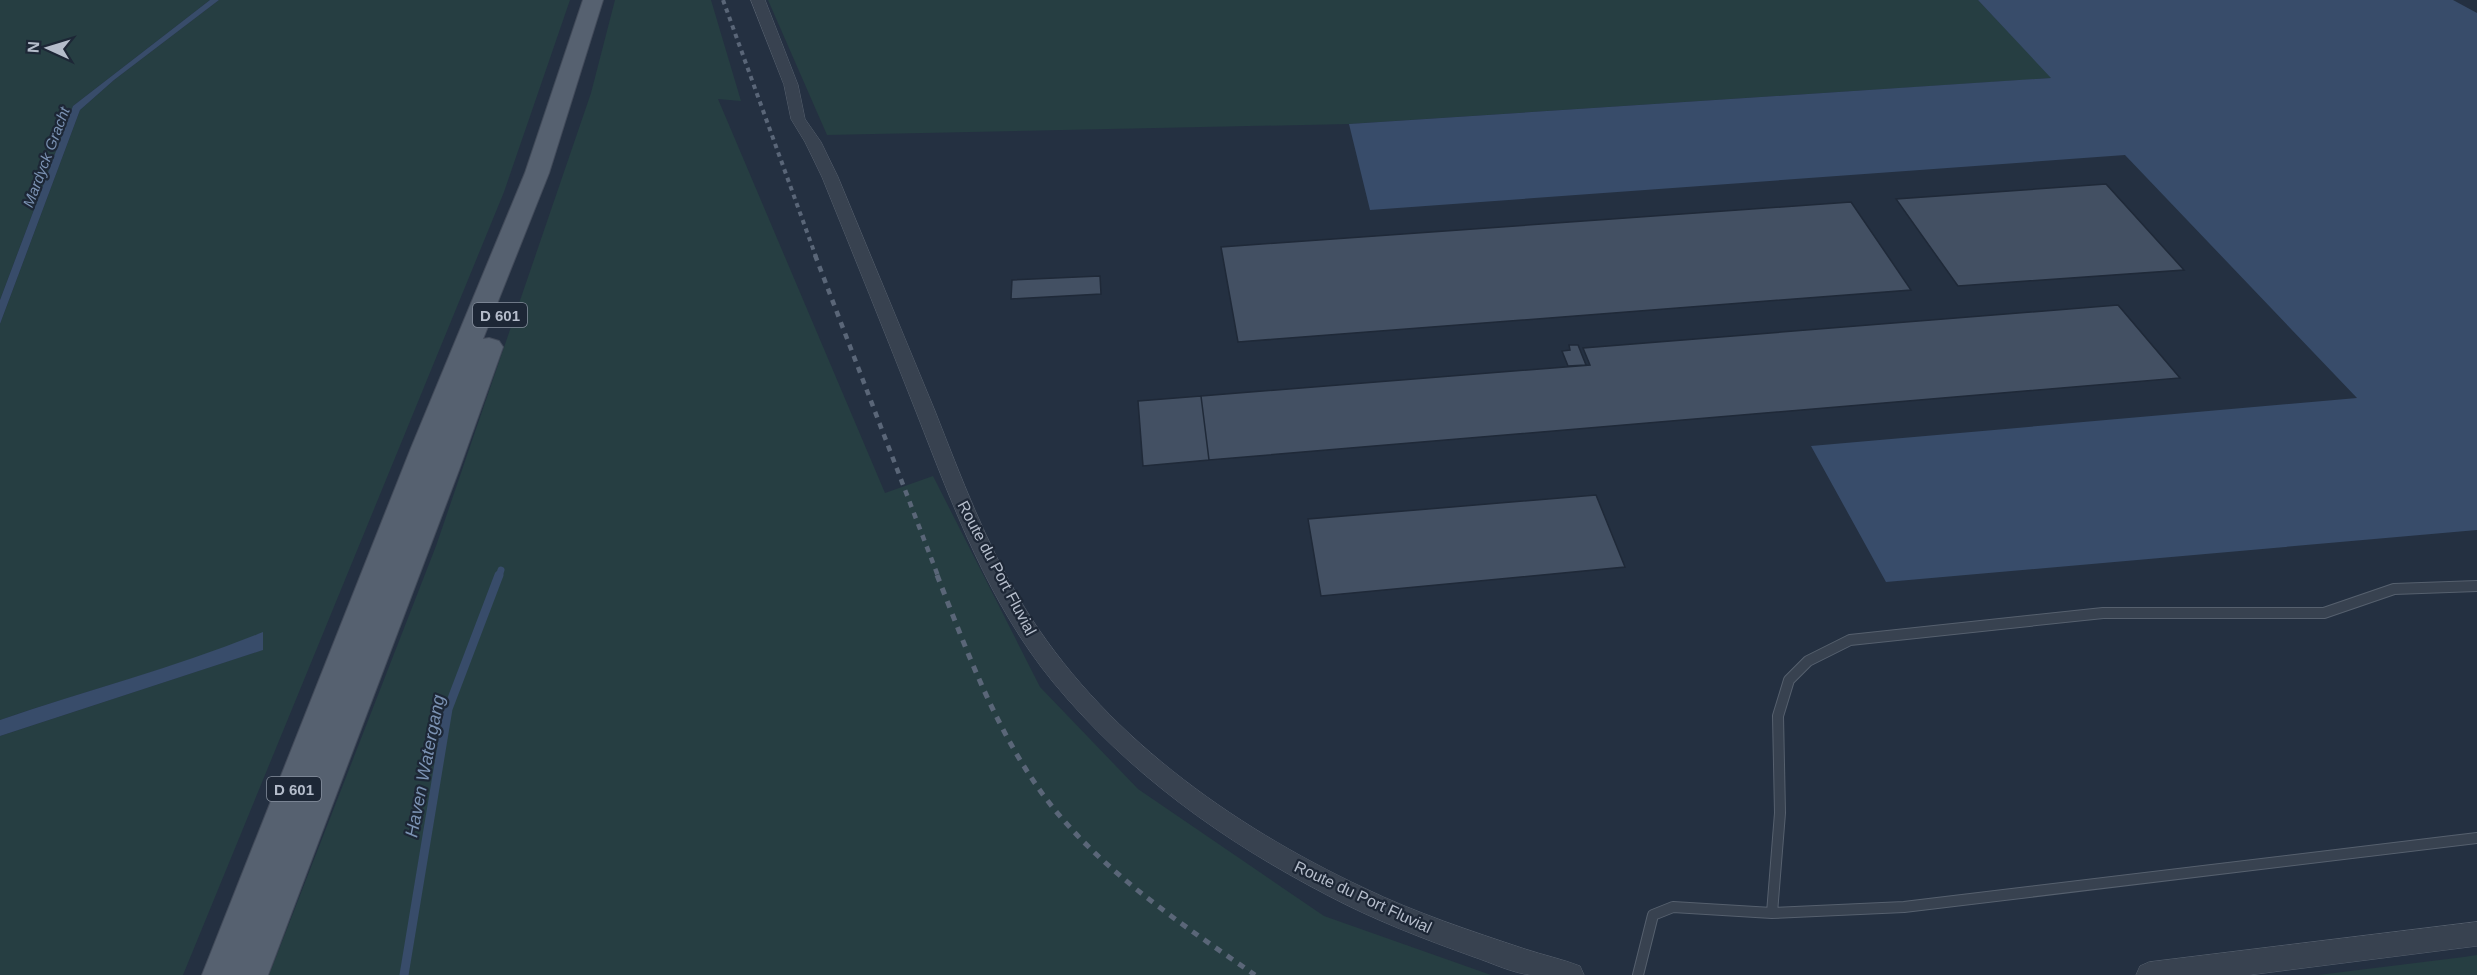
<svg xmlns="http://www.w3.org/2000/svg" width="2477" height="975" font-family="Helvetica,sans-serif">
  <rect width="100%" height="100%" fill="#243041"/>
  <path fill="#263e42" d="M 0,0 L 210,0 L 73,106 L 0,300 Z
    M 219,0 L 570,0 L 504,192 L 183,975 L 0,975 L 0,736 L 262,650 L 263,633 C 177,668 87,690 0,720 L 0,324 L 80,110 L 114,80 Z
    M 615,0 L 711,0 L 741,101 L 718,99 L 885,493 L 933,476 L 1040,687 L 1138,789 L 1324,916 L 1491,975 L 269,975 L 436,546 L 591,93 Z
    M 768,0 L 1978,0 L 2052,78 L 1349,124 L 827,135 Z
    M 2477,955 L 2477,975 L 2318,975 L 2464,957 Z"/>
  <path fill="#384c6a" d="M 210,0 L 219,0 L 114,80 L 80,110 L 0,324 L 0,300 L 73,106 Z
    M 1978,0 L 2453,0 L 2477,13 L 2477,530 L 1886,582 L 1811,446 L 2357,398 L 2125,155 L 1370,210 L 1349,124 L 2051,78 Z
    M 263,632 L 263,650 L 0,736 L 0,720 C 87,690 178,667 263,632 Z"/>
  <g fill="none" stroke-linecap="round" stroke-linejoin="round">
    <path stroke="#384c6a" stroke-width="7" d="M 499,576 L 501,570"/>
    <path stroke="#384c6a" stroke-width="9" d="M 404,975 L 448,709 L 499,575"/>
  </g>
  <path fill="#435063" stroke="#1f2938" stroke-width="1.5" d="M 2106,184 L 2184,270 L 1958,286 L 1896,199 Z
    M 1851,202 L 1911,290 L 1238,342 L 1221,247 Z
    M 1100,276 L 1101,294 L 1011,299 L 1012,280 Z
    M 2118,305 L 2180,378 L 1209,460 L 1201,396 L 1590,365 L 1583,348 Z
    M 1569,345 L 1578,345 L 1586,365 L 1568,366 L 1562,351 L 1570,350 Z
    M 1201,396 L 1209,460 L 1143,466 L 1138,401 Z
    M 1596,495 L 1625,567 L 1321,596 L 1308,519 Z"/>
  <g fill="none" stroke-linecap="round" stroke-linejoin="round">
    <g stroke="#56606e" stroke-width="12">
      <path id="lane" d="M 1772,913 L 1780,813 L 1778,716 L 1789,680 L 1808,661 L 1850,640 L 2103,613 L 2324,613 L 2394,589 L 2477,586
        M 1638,975 L 1653,915 L 1673,907 L 1772,913 L 1904,907 L 2477,838"/>
    </g>
    <g stroke="#56606e" stroke-width="1">
      <path id="street" d="M 751,0 L 765,0 L 798,85 L 805,119 L 821,142 L 838,177 C 870,255 903,333 935,411 C 961,477 986,544 1023,605 C 1101,733 1230,825 1364,888 C 1416,913 1471,931 1525,949 C 1543,955 1562,959 1580,966 L 1584,975 C 1566,975 1548,975 1531,975 C 1512,973 1492,963 1474,957 C 1424,939 1374,920 1327,895 C 1223,841 1128,773 1053,682 C 989,604 953,506 917,414 C 886,335 854,256 822,177 L 805,142 L 791,119 L 784,85 Z
        M 2477,922 L 2477,946 L 2249,975 L 2136,975 L 2140,966 L 2149,962 Z"/>
    </g>
    <g stroke="#424b5a" stroke-width="2">
      <path id="primary" d="M 583,0 L 603,0 L 549,173 L 483,339 L 489,338 L 499,341 L 503,347 L 459,470 L 268,975 L 202,975 L 411,448 L 525,173 Z"/>
    </g>
    <use href="#lane" stroke="#384250" stroke-width="10"/>
    <use href="#street" fill="#384250" fill-rule="evenodd"/>
    <use href="#primary" fill="#566170" fill-rule="evenodd"/>
    <path stroke="#5a6678" stroke-width="4" stroke-dasharray="4.5 4.5" stroke-linecap="butt" d="M 723,0 L 816,257"/>
    <path stroke="#5a6678" stroke-width="4.5" stroke-dasharray="6 6" stroke-linecap="butt" d="M 815,255 L 938,576"/>
    <path stroke="#5a6678" stroke-width="5" stroke-dasharray="7 7" stroke-linecap="butt" d="M 937,575 C 967,651 995,729 1044,796 C 1099,870 1180,923 1255,975"/>
  </g>
  <g text-anchor="middle" dominant-baseline="central" stroke-width="4.5" stroke-linejoin="round" paint-order="stroke">
    <g font-size="15" font-style="italic" fill="#7b92b3" stroke="#1d2736">
      <text transform="translate(46 157) rotate(-69)">Mardyck Gracht</text>
    </g>
    <g fill="#1d2736" stroke="#87909e" stroke-width="1.5">
      <rect x="473" y="303" width="54" height="24" rx="4.5"/>
      <rect x="267" y="777" width="54" height="24" rx="4.5"/>
    </g>
    <g font-size="15" font-weight="bold" fill="#b5bdcb">
      <text x="500" y="315">D 601</text>
      <text x="294" y="789">D 601</text>
    </g>
    <g font-size="16" fill="#b5bdcb" stroke="#1d2736">
      <text transform="translate(997 568) rotate(62)">Route du Port Fluvial</text>
      <text transform="translate(1363 897) rotate(25)">Route du Port Fluvial</text>
    </g>
    <g font-size="18" font-style="italic" fill="#7b92b3" stroke="#1d2736">
      <text transform="translate(425 766) rotate(-79)">Haven Watergang</text>
    </g>
  </g>
  <g transform="translate(48 48) rotate(274)" stroke="#1d2736" stroke-width="4.5" paint-order="stroke">
  <path d="M0-4.5L10 22L0 15L-10 22Z" fill="#b5bdcb"/>
  <text y="-9" font-size="16" font-weight="bold" text-anchor="middle" fill="#b5bdcb">N</text>
  </g>
</svg>
